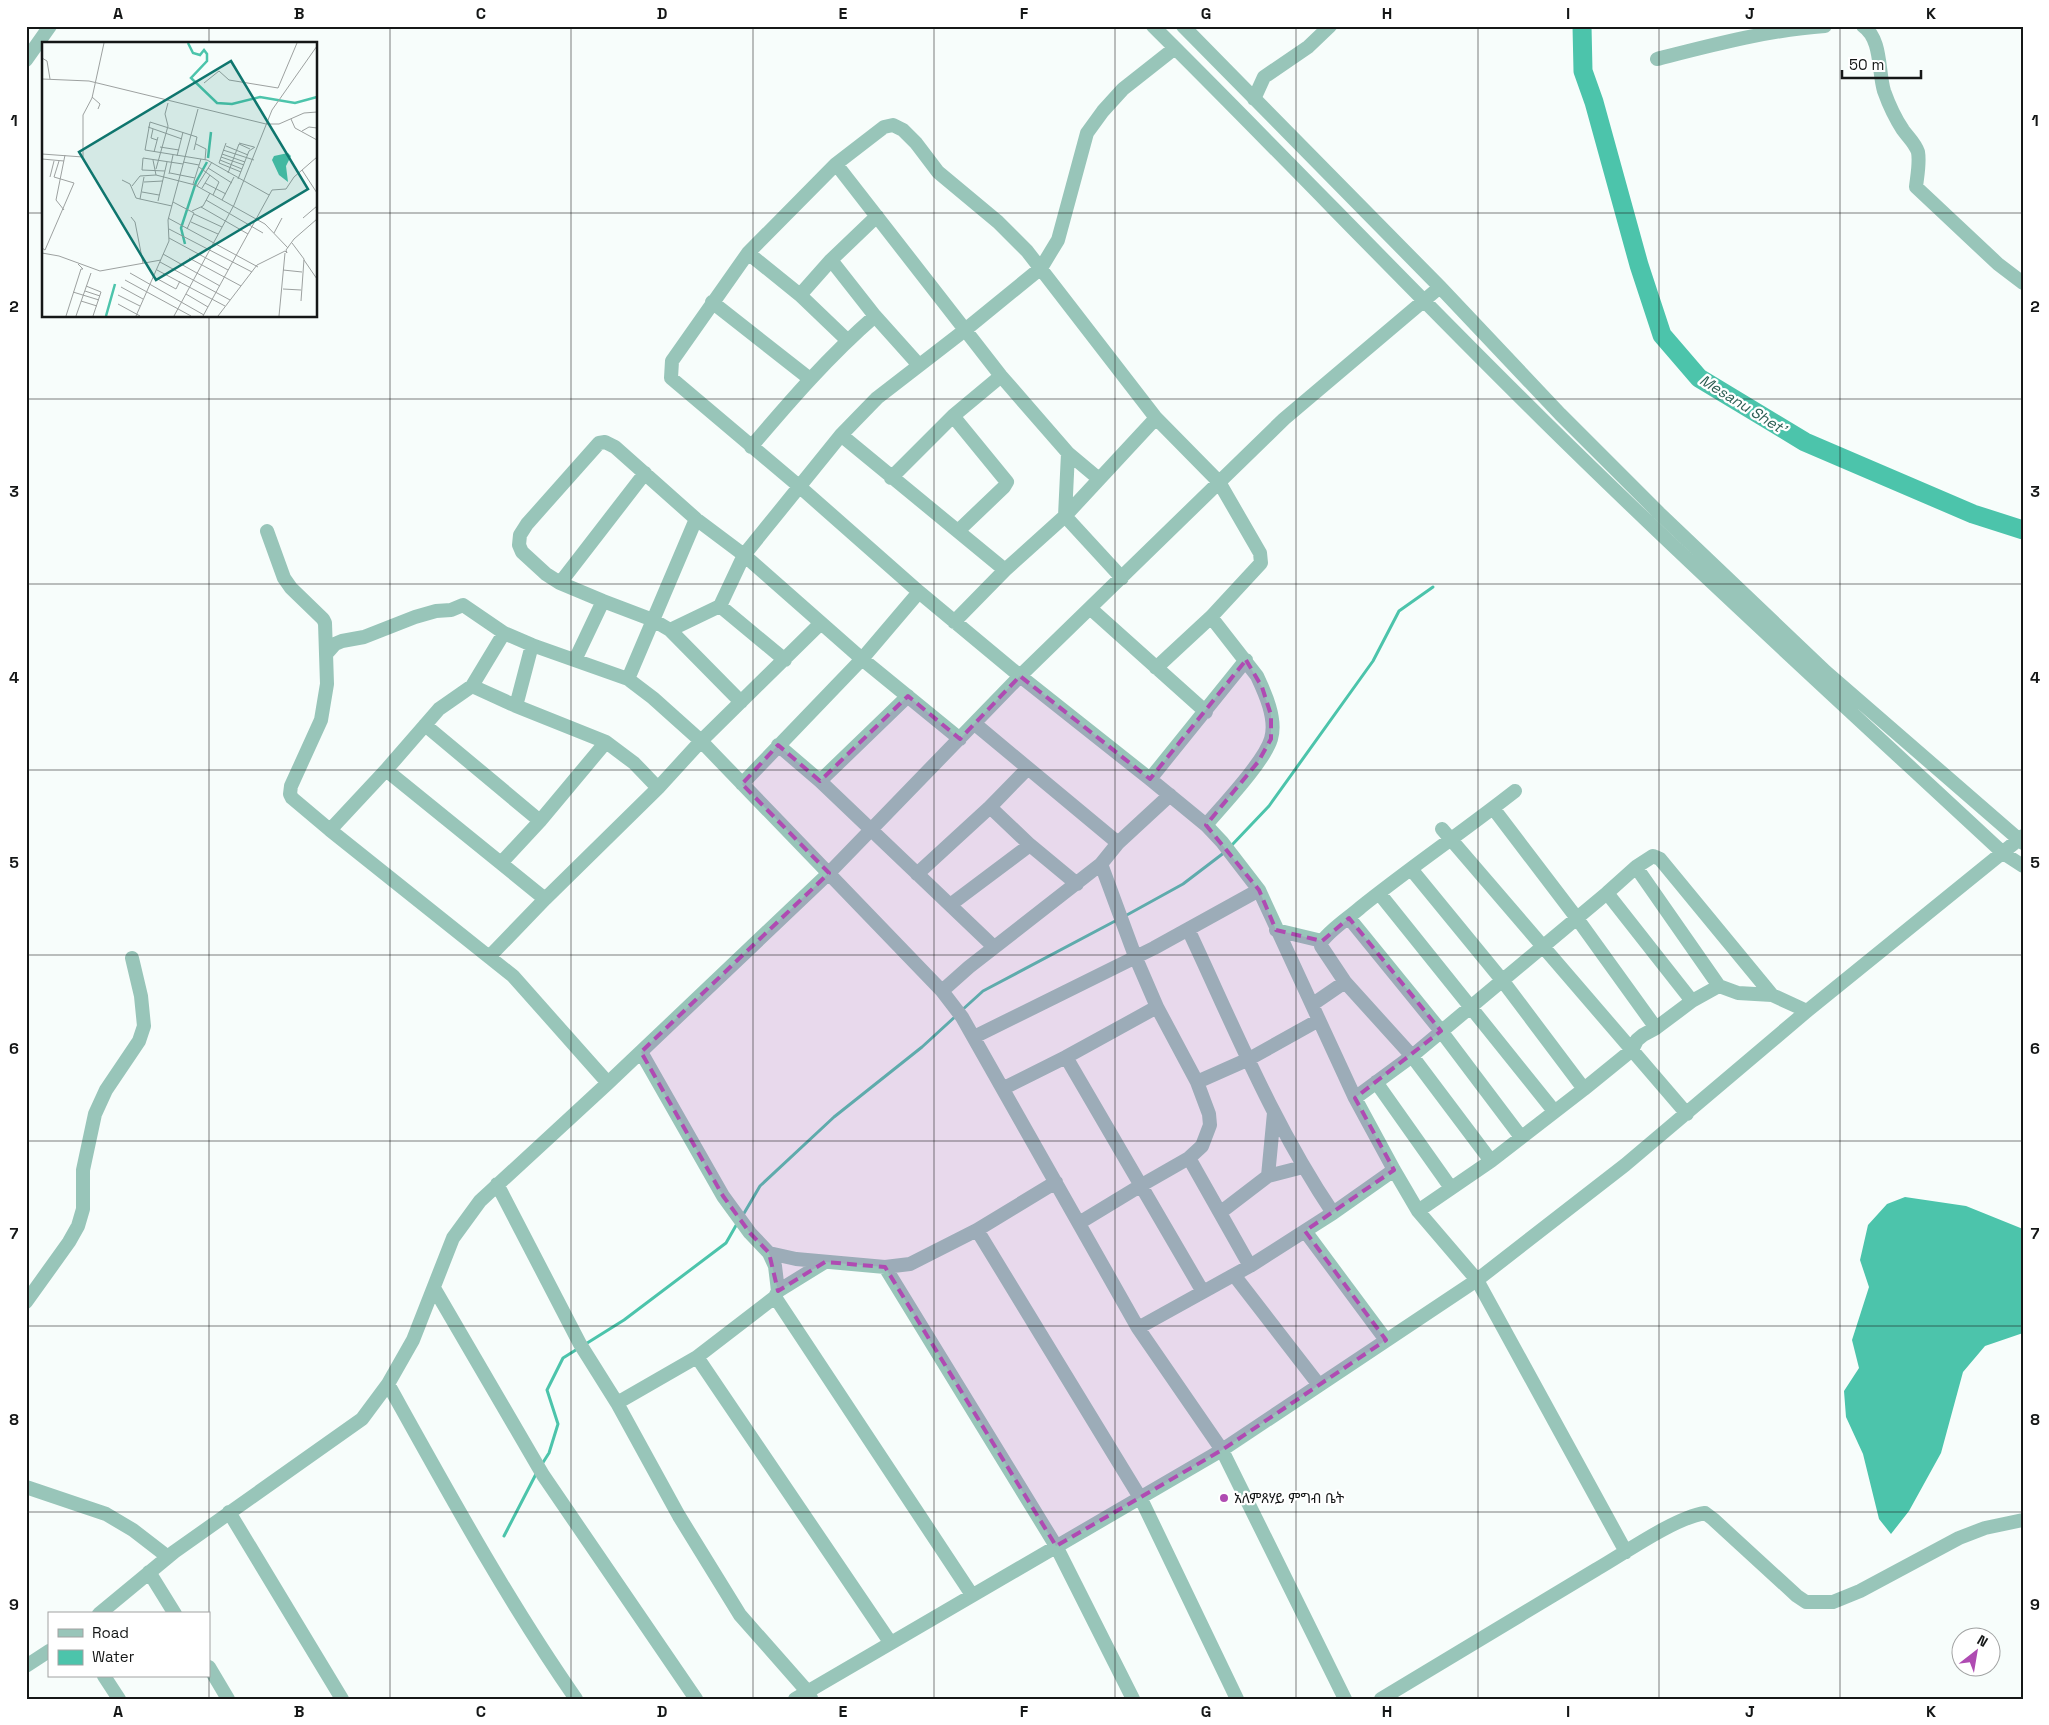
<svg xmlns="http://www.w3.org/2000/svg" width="2049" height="1725" font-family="'Space Grotesk','Noto Sans Ethiopic',sans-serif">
  <rect width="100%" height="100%" fill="#f7fdfb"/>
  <path fill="#4cc4ab" d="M 1905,1197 L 1966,1206 L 2023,1229 L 2023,1333 L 1985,1346 L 1963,1372 L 1941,1453 L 1909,1511 L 1891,1534 L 1879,1519 L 1863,1454 L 1846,1417 L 1844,1391 L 1859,1368 L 1852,1340 L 1869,1287 L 1860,1260 L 1868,1225 L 1887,1204 Z"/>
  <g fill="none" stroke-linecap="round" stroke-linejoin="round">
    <path stroke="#4cc4ab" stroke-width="3" d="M 1231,846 L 1269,806 L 1373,661 L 1399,611 L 1433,587
      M 1125,916 L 1183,884 L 1225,852
      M 961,1011 L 983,991 L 1117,920
      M 743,1215 L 760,1186 L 834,1117 L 922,1047 L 957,1015
      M 584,1345 L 624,1320 L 726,1243 L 738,1222
      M 542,1464 L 549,1453 L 558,1424 L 547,1390 L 563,1358 L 579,1348
      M 504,1536 L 536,1474"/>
    <path stroke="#4cc4ab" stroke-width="19" d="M 1582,26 L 1583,71 L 1594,102 L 1639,265 L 1662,335 L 1699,378 L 1805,442 L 1973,514 L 2023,530"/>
    <path stroke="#98c5b9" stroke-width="14" d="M 1153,26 C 1284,156 1411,290 1543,420 C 1693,568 1848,709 2003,853 L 2023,866
      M 1183,26 L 1440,287 L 1560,414 L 1659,513 L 1826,672 L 2023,843
      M 1863,26 C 1882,39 1878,71 1884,91 C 1889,105 1895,118 1903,130 C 1908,137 1915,143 1918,152 C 1920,163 1917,177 1916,187 L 1998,264 L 2023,283
      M 1657,59 C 1712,45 1768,30 1825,26
      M 26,60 L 50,26
      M 1254,99 L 1264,77 L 1308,47 L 1330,26
      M 836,164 L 1001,376 L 1068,453 L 1099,479
      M 748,253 L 800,295
      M 831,260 L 875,316 L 918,364
      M 712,302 L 810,379
      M 847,340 L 800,295 L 831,260 L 877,216
      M 953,416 L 1007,482 L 1004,487 L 958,531
      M 841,435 L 1005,570
      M 751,447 C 790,401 829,356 875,316
      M 1068,453 L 1065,516 L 1122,578
      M 891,478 L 953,416 L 1001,376
      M 267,531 L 284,578 L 291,588 L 323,619 L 325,623 L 327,684 L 321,720 L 291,786 L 290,794 L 292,798 L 330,830
      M 560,583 L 645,473
      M 720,606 L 785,660
      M 1091,609 L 1206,712
      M 954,622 L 1005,570 L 1065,516 L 1156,418
      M 670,630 L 720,606 L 744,555 L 841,435 L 877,398 L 965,330 L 1041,268 L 1058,240 L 1087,133 L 1103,111 L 1123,89 L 1175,48
      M 504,633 L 472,686 L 439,709 L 386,770 L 330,830 L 513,976 L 608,1083
      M 327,653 L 335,644 L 342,641 L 364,637 L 415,617 L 436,611 L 451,610 L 463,605 L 504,633 L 532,645 L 628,679 L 653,698 L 701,741 L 942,991 L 962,1017 L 1138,1328 L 1222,1450 L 1345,1699
      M 575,660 L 603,601
      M 1156,668 L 1211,617 L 1261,563 L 1260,553 L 1219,482 L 1156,418 L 1027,251 L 998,222 L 938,172 L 916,143 L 903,130 L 893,125 L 884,127 L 836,164 L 748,253 L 672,361 L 671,378 L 800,487 L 919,592 L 1020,676 L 1150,779 L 1206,825 L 1222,842 L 1259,890 L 1355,1098 L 1394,1170 L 1418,1211 L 1477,1280 L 1626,1552
      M 628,679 L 696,519
      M 472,686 L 516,706 L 606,742 L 634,763 L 658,788
      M 741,702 L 670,630 L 653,620 L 603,601 L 560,583 L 546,574 L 522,552 L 519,545 L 520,535 L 527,524 L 599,443 L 605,442 L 615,447 L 696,519 L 744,555 L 862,659 L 960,739
      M 516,706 L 532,645
      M 975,724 L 1118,843
      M 425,725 L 540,821
      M 778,745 L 820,781 L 994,947
      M 386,770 L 545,899
      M 1150,779 L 1246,660
      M 820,781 L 908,696
      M 742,784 L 862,659 L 919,592
      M 990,807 L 1030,845 L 1077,884
      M 1493,808 L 1576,917 L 1656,1028
      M 1206,825 C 1223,805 1264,762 1271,739 C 1277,719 1265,693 1257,676 L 1211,617
      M 1442,829 L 1687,1114
      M 501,863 L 540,821 L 606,742
      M 1636,867 L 1653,856 L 1660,859 L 1772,995 L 1807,1011
      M 1411,869 L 1502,980 L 1584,1089
      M 917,874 L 990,807 L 1027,769
      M 1379,893 L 1554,1111
      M 1607,893 L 1692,1001
      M 950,905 L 1030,845
      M 1349,918 L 1441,1031 L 1521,1137
      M 1188,929 C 1233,1025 1273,1124 1333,1213
      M 1276,930 L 1322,941
      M 489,957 L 545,899 L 658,788 L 701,741 L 821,623
      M 942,991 L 969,967 L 1101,864 L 1118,843 L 1170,795
      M 1313,1004 L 1345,982
      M 974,1037 L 1154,948 L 1259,890
      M 1066,1057 L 1203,1292
      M 1197,1082 L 1249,1059 L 1319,1020
      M 1376,1082 L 1451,1188
      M 1004,1088 L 1066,1057 L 1157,1007
      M 1355,1098 L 1412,1056 L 1607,893 L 1636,867 L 1719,986 L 1738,993 L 1772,995
      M 1189,1158 L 1250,1266
      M 1491,1161 L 1412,1056 L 1345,982 L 1321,946 L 1321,943 C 1328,931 1350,917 1361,907 C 1411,867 1464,831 1515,791
      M 1268,1176 L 1303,1167
      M 497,1184 L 580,1344 L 617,1403 L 679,1516 L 740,1615 L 807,1691 L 811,1698
      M 1418,1211 L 1491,1161 L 1584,1089 L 1632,1050 L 1637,1040 L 1643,1035 L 1656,1028 L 1692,1001 L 1719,986
      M 1221,1212 L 1268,1176 L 1274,1113
      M 1079,1223 L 1140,1186 L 1189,1158 L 1202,1146 L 1210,1125 L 1209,1114 L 1197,1082 L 1157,1007 L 1135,956 L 1101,864
      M 977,1230 L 1141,1499 L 1237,1699
      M 1305,1231 L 1386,1340
      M 769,1253 L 796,1259 L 885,1267 L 910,1264 L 977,1230 L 1056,1182
      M 885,1267 L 1056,1546 L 1133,1699
      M 1234,1275 L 1319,1385
      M 434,1288 L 543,1475 L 696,1699
      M 778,1291 L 825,1262
      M 775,1297 L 972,1595
      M 26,1302 L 69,1242 L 78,1226 L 83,1209 L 83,1170 L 95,1114 L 106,1090 L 139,1041 L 144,1026 L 141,996 L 132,958
      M 1138,1328 L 1250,1266 L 1333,1213 L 1394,1170
      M 697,1357 L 890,1642
      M 388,1384 C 447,1490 507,1600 576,1699
      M 617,1403 L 697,1357 L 775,1297 L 778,1291 L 775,1266 L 769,1253 L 750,1233 L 723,1196 L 641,1052
      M 26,1487 L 106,1514 L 133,1530 L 168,1557
      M 229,1512 L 342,1699
      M 149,1572 L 175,1614
      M 99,1614 L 174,1552 L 362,1419 L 388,1384 L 413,1340 L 453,1238 L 480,1201 L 608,1083 L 829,873 L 1020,676 L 1284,419 L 1440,287
      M 26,1666 L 49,1651
      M 209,1667 L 228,1699
      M 104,1676 L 119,1699
      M 795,1699 L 1222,1450 L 1477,1280 L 1625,1165 L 1807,1011 L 2023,836
      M 1381,1699 C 1453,1656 1525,1613 1597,1569 C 1625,1553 1674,1518 1705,1513 L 1713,1519 L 1797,1596 L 1806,1602 L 1833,1602 L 1860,1591 L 1959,1538 L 1985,1528 L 2023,1520"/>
  </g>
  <path fill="#af4bb2" fill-opacity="0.2" stroke="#af4bb2" stroke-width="4" stroke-dasharray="10 6" stroke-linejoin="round" d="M 1246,660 L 1262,687 L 1271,715 L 1271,739 L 1258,762 L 1206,825 L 1259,890 L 1276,930 L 1322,941 L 1349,918 L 1441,1031 L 1355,1098 L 1394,1170 L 1305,1231 L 1386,1340 L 1222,1450 L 1056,1546 L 885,1267 L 825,1262 L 778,1291 L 769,1253 L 750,1233 L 723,1196 L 641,1052 L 829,873 L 742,784 L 778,745 L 820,781 L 908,696 L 960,739 L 1020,676 L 1150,779 Z"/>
  <path fill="none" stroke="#151717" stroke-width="1" stroke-opacity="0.55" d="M 209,26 L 209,44M 390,26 L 390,1699M 571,26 L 571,1699M 753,26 L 753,1699M 934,26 L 934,1699M 1115,26 L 1115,1699M 1296,26 L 1296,1699M 1478,26 L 1478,1699M 1659,26 L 1659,1699M 1840,26 L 1840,1699M 26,213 L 44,213M 316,213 L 2023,213M 209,316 L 209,1699M 26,399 L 2023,399M 26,584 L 2023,584M 26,770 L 2023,770M 26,955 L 2023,955M 26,1141 L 2023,1141M 26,1326 L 2023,1326M 26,1512 L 2023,1512"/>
  <circle fill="#af4bb2" stroke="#fff" stroke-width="2" cx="1224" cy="1498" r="5"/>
  <g text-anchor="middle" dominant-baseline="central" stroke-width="4.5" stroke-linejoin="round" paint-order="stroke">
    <g font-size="14" fill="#151717" stroke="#fff" text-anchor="start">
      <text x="1234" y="1498">አለምጸሃይ ምግብ ቤት</text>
    </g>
    <g font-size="15" font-style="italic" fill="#2d5e53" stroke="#fff">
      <text transform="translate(1743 404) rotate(32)">Mesanu Shet'</text>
    </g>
  </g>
  <g transform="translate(42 42)">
    <rect width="275" height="275" fill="#f7fdfb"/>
    <path d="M 246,111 L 249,114 L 244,124 L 246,140 L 237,133 L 230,118 L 232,114 Z" fill="#4cc4ab"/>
    <path fill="none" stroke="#4cc4ab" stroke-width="2.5" d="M 146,1 L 151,11 L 158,13 L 162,8 L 165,12 L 165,19 L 149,36 L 175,61 L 190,62 L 218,55 L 253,61 L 275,55M 166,116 L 169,90M 143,202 L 139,186 L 154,140 L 165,120M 64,274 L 73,242"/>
    <path fill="none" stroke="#9da1a0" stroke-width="1" d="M 0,16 L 5,19 L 8,37M 0,37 L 47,39 L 224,82 L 237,82 L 262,71 L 275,70M 162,41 L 177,29 L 187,38 L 236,46 L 255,1M 50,55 L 58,62 L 56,67M 249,77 L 253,86 L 275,98M 106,85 L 140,97M 111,87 L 109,96 L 115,98M 260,89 L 267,85 L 275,86M 184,101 L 177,121 L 199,130M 197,101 L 212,105M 154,102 L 164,107 L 163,118M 184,104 L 206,113M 118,105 L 137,108M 152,108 L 155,95 L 108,80 L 103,108 L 165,118 L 227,153M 181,108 L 212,118M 112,110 L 116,95M 0,112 L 41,115 L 41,73 L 50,56 L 62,1M 180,112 L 203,120M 135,114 L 141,90M 179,115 L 202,123M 0,117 L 22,119M 111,118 L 114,133M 178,118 L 200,127M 141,120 L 157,123M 157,125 L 177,140 L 171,153M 166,126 L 190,141M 114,127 L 126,84 L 123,72 L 126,61M 260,128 L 275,151M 123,129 L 100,128 L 101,116 L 141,122M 128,131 L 153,136M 186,131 L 197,102 L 208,107M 127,132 L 131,113M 8,135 L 12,119M 102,135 L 98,157 L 130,164M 196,137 L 207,109 L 213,105M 80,138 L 88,142 L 94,156 L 98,157M 102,140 L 121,139M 163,141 L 184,152M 151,142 L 159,117M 90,144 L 98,134 L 114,133 L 153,143 L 223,182 L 246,206M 155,144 L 170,120M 160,146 L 168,133M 100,150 L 117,153M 164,158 L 221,191M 180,158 L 192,135M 116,159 L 125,120M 131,160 L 152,171 L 145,187M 159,165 L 206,192M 22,168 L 14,158 L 23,113M 150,169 L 161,164 L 168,151M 152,172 L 180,185M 89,175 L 93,180 L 101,221M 126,176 L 216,225M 261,176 L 275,164M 149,180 L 176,192M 127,187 L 210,230M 232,191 L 240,176M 127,196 L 186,228M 250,201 L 262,217 L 259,259M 0,206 L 3,208 L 32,141 L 12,135 L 17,119M 243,209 L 245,211 L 244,208 L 252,197 L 275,177M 0,211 L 17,214 L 58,229 L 119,218M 121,212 L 178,244M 147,216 L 199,244M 262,218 L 275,237M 118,220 L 188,258M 115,228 L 183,264M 241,228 L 260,230M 88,231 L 162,273M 112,235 L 134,247 L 138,239M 83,238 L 149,274M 44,244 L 59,250 L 51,274M 79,245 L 101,257M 241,247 L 259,248M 43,249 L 58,254M 31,250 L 57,258M 144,252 L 166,265M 76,253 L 98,264M 39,259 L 55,264M 76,262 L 98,274M 24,274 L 39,227 L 41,227 L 36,222M 34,274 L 49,231M 94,274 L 127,199 L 126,178 L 156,67M 132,274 L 192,163 L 230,68 L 275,4M 161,274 L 230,148 L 244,147 L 252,135 L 275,115M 176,274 L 215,223 L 243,209M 237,274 L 243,211"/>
    <path fill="#0f766e" fill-opacity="0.15" stroke="#0f766e" stroke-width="2.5" d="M 189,19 L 266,147 L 114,238 L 37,110 Z"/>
    <rect width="275" height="275" fill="none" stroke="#151717" stroke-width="2.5"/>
  </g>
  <rect width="2049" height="1725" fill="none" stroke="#ffffff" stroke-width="55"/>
  <rect x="48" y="1612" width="162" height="65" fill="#ffffff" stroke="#a1a2a2"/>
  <rect x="58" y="1629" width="25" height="8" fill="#98c5b9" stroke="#a1a2a2"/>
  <text x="92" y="1638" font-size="15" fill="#151717">Road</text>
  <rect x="58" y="1650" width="25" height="15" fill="#4cc4ab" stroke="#a1a2a2"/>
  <text x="92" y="1662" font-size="15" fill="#151717">Water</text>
  <g transform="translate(1976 1652) rotate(31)"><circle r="24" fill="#ffffff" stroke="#a1a2a2"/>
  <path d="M0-4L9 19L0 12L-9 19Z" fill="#af4bb2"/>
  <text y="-8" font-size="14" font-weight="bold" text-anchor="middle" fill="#151717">N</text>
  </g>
  <path d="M1842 70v8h79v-8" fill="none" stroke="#151717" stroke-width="2.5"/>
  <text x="1849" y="70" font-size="15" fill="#151717" stroke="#ffffff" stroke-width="4" paint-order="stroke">50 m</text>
  <rect x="28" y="28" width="1994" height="1670" fill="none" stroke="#151717" stroke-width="2"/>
  <g font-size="16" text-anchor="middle" font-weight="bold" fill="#151717">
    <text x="118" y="19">A</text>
    <text x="299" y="19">B</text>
    <text x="481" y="19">C</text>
    <text x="662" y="19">D</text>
    <text x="843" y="19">E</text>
    <text x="1024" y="19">F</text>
    <text x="1206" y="19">G</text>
    <text x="1387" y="19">H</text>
    <text x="1568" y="19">I</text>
    <text x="1750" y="19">J</text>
    <text x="1931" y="19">K</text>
    <text x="14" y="126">1</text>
    <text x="2035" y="126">1</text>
    <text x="14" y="312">2</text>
    <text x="2035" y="312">2</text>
    <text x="14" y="497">3</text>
    <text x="2035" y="497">3</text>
    <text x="14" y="683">4</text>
    <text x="2035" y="683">4</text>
    <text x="14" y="868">5</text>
    <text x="2035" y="868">5</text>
    <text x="14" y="1054">6</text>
    <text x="2035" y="1054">6</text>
    <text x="14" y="1239">7</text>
    <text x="2035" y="1239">7</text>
    <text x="14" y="1425">8</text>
    <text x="2035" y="1425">8</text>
    <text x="14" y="1610">9</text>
    <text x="2035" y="1610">9</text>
    <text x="118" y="1717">A</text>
    <text x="299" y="1717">B</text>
    <text x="481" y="1717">C</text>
    <text x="662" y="1717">D</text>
    <text x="843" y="1717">E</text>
    <text x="1024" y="1717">F</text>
    <text x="1206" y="1717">G</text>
    <text x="1387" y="1717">H</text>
    <text x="1568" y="1717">I</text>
    <text x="1750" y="1717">J</text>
    <text x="1931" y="1717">K</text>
  </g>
</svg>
